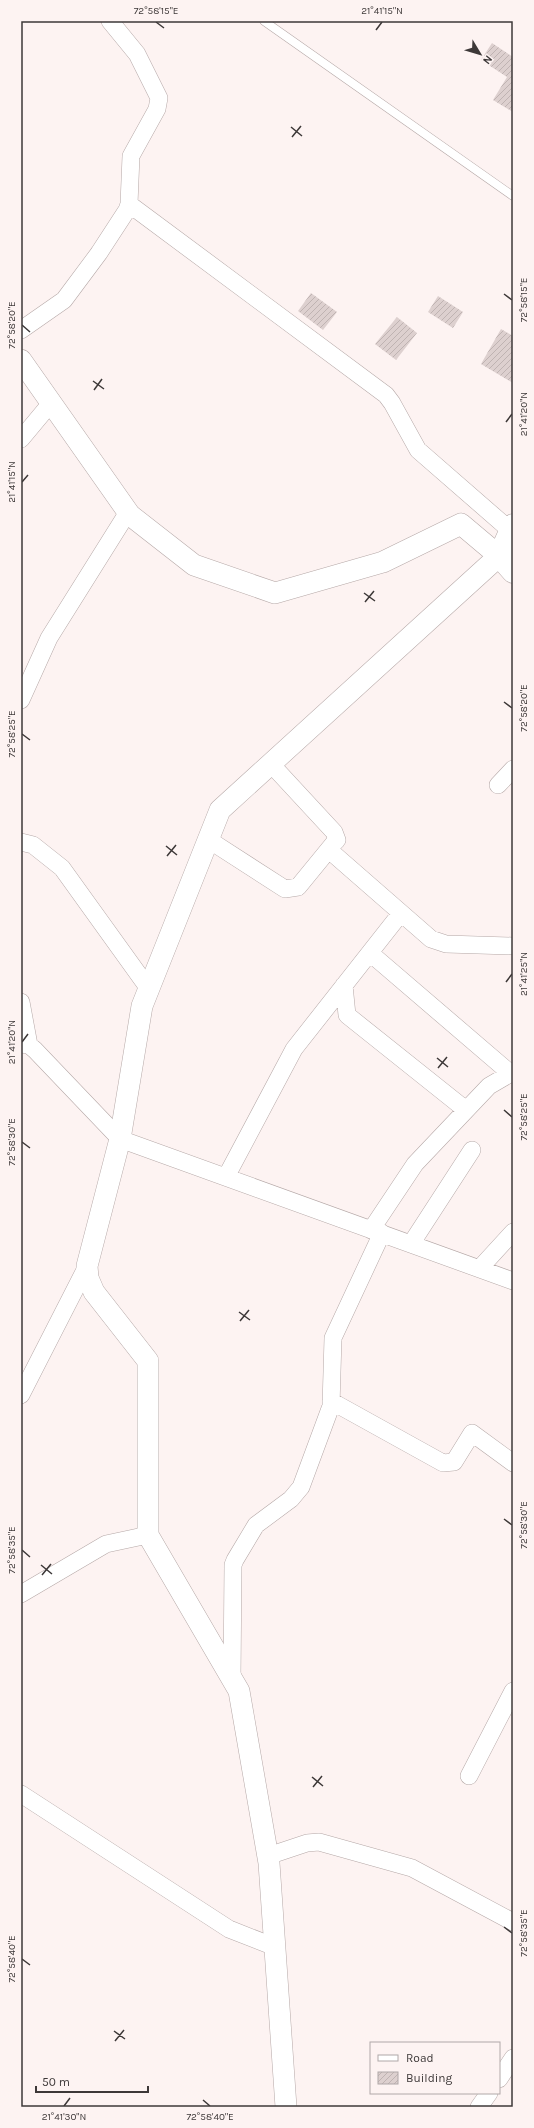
<svg xmlns="http://www.w3.org/2000/svg" width="534" height="2128" font-family="Karla,sans-serif">
  <defs>
    <pattern id="building-hatch" width="6" height="6" patternUnits="userSpaceOnUse"><rect width="6" height="6" fill="#ddd0cf"/><path d="M-1 1l2-2M0 6l6-6M5 7l2-2" fill="none" stroke="#bfb3b2"/></pattern>
  </defs>
  <rect width="100%" height="100%" fill="#fdf3f2"/>
  <path fill="url(#building-hatch)" d="M 492,43 L 513,57 L 513,112 L 493,100 L 507,77 L 481,60 Z
    M 311,293 L 337,312 L 323,330 L 298,311 Z
    M 438,296 L 463,312 L 453,328 L 428,312 Z
    M 397,317 L 417,333 L 396,360 L 375,344 Z
    M 501,329 L 513,336 L 513,383 L 481,364 Z"/>
  <g fill="none" stroke-linecap="round" stroke-linejoin="round">
    <g stroke="#b5a8a7" stroke-width="9">
      <path id="service" d="M 264,21 L 513,196"/>
    </g>
    <g stroke="#b5a8a7" stroke-width="18">
      <path id="minor" d="M 129,204 L 386,395 L 392,403 L 418,450 L 511,531
        M 21,330 L 64,300 L 99,253 L 127,210 L 129,204 L 131,156 L 157,109 L 159,98 L 137,54 L 110,21
        M 21,439 L 51,403
        M 21,700 L 49,638 L 128,512
        M 498,785 L 513,769
        M 209,840 L 285,889 L 298,887 L 334,843 L 337,840 L 334,832 L 271,764
        M 21,842 L 33,845 L 62,868 L 149,989
        M 329,850 L 431,939 L 446,944 L 513,946
        M 370,953 L 510,1073
        M 344,985 L 347,1015 L 466,1110
        M 21,1002 L 29,1045
        M 21,1044 L 29,1045 L 35,1050 L 120,1139 L 513,1281
        M 226,1177 L 294,1049 L 401,913
        M 371,1230 L 415,1164 L 489,1086 L 513,1072
        M 411,1244 L 472,1150
        M 480,1268 L 513,1232
        M 21,1395 L 87,1266
        M 331,1401 L 443,1463 L 454,1462 L 472,1433 L 513,1463
        M 21,1594 L 106,1544 L 148,1535
        M 232,1680 L 233,1565 L 235,1560 L 256,1525 L 291,1499 L 301,1487 L 331,1406 L 333,1338 L 382,1233
        M 469,1776 L 513,1691
        M 21,1794 L 229,1929 L 275,1947
        M 268,1856 L 307,1843 L 319,1842 L 412,1868 L 513,1922
        M 499,2079 L 513,2058
        M 479,2107 L 489,2093"/>
    </g>
    <g stroke="#b5a8a7" stroke-width="22">
      <path id="tertiary" d="M 21,360 L 130,515 L 194,565 L 275,593 L 383,562 L 461,524 L 499,556 L 220,810 L 142,1006 L 120,1139 L 87,1266 L 88,1278 L 94,1292 L 148,1361 L 148,1535 L 239,1691 L 269,1863 L 286,2107"/>
    </g>
    <g stroke="#b5a8a7" stroke-width="23">
      <path id="secondary" d="M 513,525 L 499,556 L 513,572"/>
    </g>
    <use href="#service" stroke="#fff" stroke-width="8"/>
    <use href="#minor" stroke="#fff" stroke-width="17"/>
    <use href="#tertiary" stroke="#fff" stroke-width="21"/>
    <use href="#secondary" stroke="#fff" stroke-width="22"/>
  </g>
  <path fill="none" stroke="#3d3838" stroke-width="1.5" d="M 156,22 L 164,28M 376,30 L 382,22M 291,127 L 302,136M 292,137 L 301,126M 504,294 L 512,300M 22,325 L 30,332M 93,381 L 104,389M 94,390 L 102,379M 506,422 L 512,414M 22,482 L 28,475M 364,593 L 375,601M 365,602 L 374,591M 504,702 L 512,708M 22,734 L 30,740M 166,846 L 177,855M 167,856 L 176,845M 506,982 L 512,974M 22,1042 L 28,1034M 437,1058 L 448,1067M 438,1068 L 447,1057M 504,1110 L 512,1117M 22,1142 L 30,1148M 239,1312 L 250,1320M 240,1321 L 249,1310M 504,1519 L 512,1525M 22,1550 L 30,1557M 41,1565 L 52,1574M 42,1575 L 51,1564M 312,1777 L 323,1786M 313,1787 L 322,1776M 504,1927 L 512,1933M 22,1959 L 30,1965M 114,2031 L 125,2039M 115,2041 L 124,2030M 203,2100 L 210,2106M 64,2106 L 70,2098"/>
  <rect width="534" height="2128" fill="none" stroke="#fdf3f2" stroke-width="44"/>
  <rect x="370" y="2042" width="130" height="52" fill="#fdf3f2" stroke="#b0a8a8"/>
  <rect x="378" y="2055" width="20" height="6" fill="#ffffff" stroke="#b0a8a8"/>
  <text x="406" y="2062" font-size="12" fill="#3d3838">Road</text>
  <rect x="378" y="2072" width="20" height="12" fill="url(#building-hatch)" stroke="#b0a8a8"/>
  <text x="406" y="2082" font-size="12" fill="#3d3838">Building</text>
  <g transform="translate(480 54) rotate(128)" stroke="#fdf3f2" stroke-width="3" paint-order="stroke">
  <path d="M0-3L7 15L0 10L-7 15Z" fill="#3d3838"/>
  <text y="-6" font-size="11" font-weight="bold" text-anchor="middle" fill="#3d3838">N</text>
  </g>
  <path d="M36 2086v6h112v-6" fill="none" stroke="#3d3838" stroke-width="2"/>
  <text x="42" y="2086" font-size="12" fill="#3d3838" stroke="#fdf3f2" stroke-width="3" paint-order="stroke">50 m</text>
  <rect x="22" y="22" width="490" height="2084" fill="none" stroke="#3d3838" stroke-width="1.5"/>
  <g font-size="10" text-anchor="middle" fill="#3d3838">
    <text x="156" y="14">72°58'15"E</text>
    <text x="382" y="14">21°41'15"N</text>
    <text transform="translate(523 300) rotate(-90)" y="4">72°58'15"E</text>
    <text transform="translate(11 325) rotate(-90)" y="4">72°58'20"E</text>
    <text transform="translate(523 414) rotate(-90)" y="4">21°41'20"N</text>
    <text transform="translate(11 482) rotate(-90)" y="4">21°41'15"N</text>
    <text transform="translate(523 708) rotate(-90)" y="4">72°58'20"E</text>
    <text transform="translate(11 734) rotate(-90)" y="4">72°58'25"E</text>
    <text transform="translate(523 974) rotate(-90)" y="4">21°41'25"N</text>
    <text transform="translate(11 1042) rotate(-90)" y="4">21°41'20"N</text>
    <text transform="translate(523 1117) rotate(-90)" y="4">72°58'25"E</text>
    <text transform="translate(11 1142) rotate(-90)" y="4">72°58'30"E</text>
    <text transform="translate(523 1525) rotate(-90)" y="4">72°58'30"E</text>
    <text transform="translate(11 1550) rotate(-90)" y="4">72°58'35"E</text>
    <text transform="translate(523 1933) rotate(-90)" y="4">72°58'35"E</text>
    <text transform="translate(11 1959) rotate(-90)" y="4">72°58'40"E</text>
    <text x="64" y="2120">21°41'30"N</text>
    <text x="210" y="2120">72°58'40"E</text>
  </g>
</svg>
